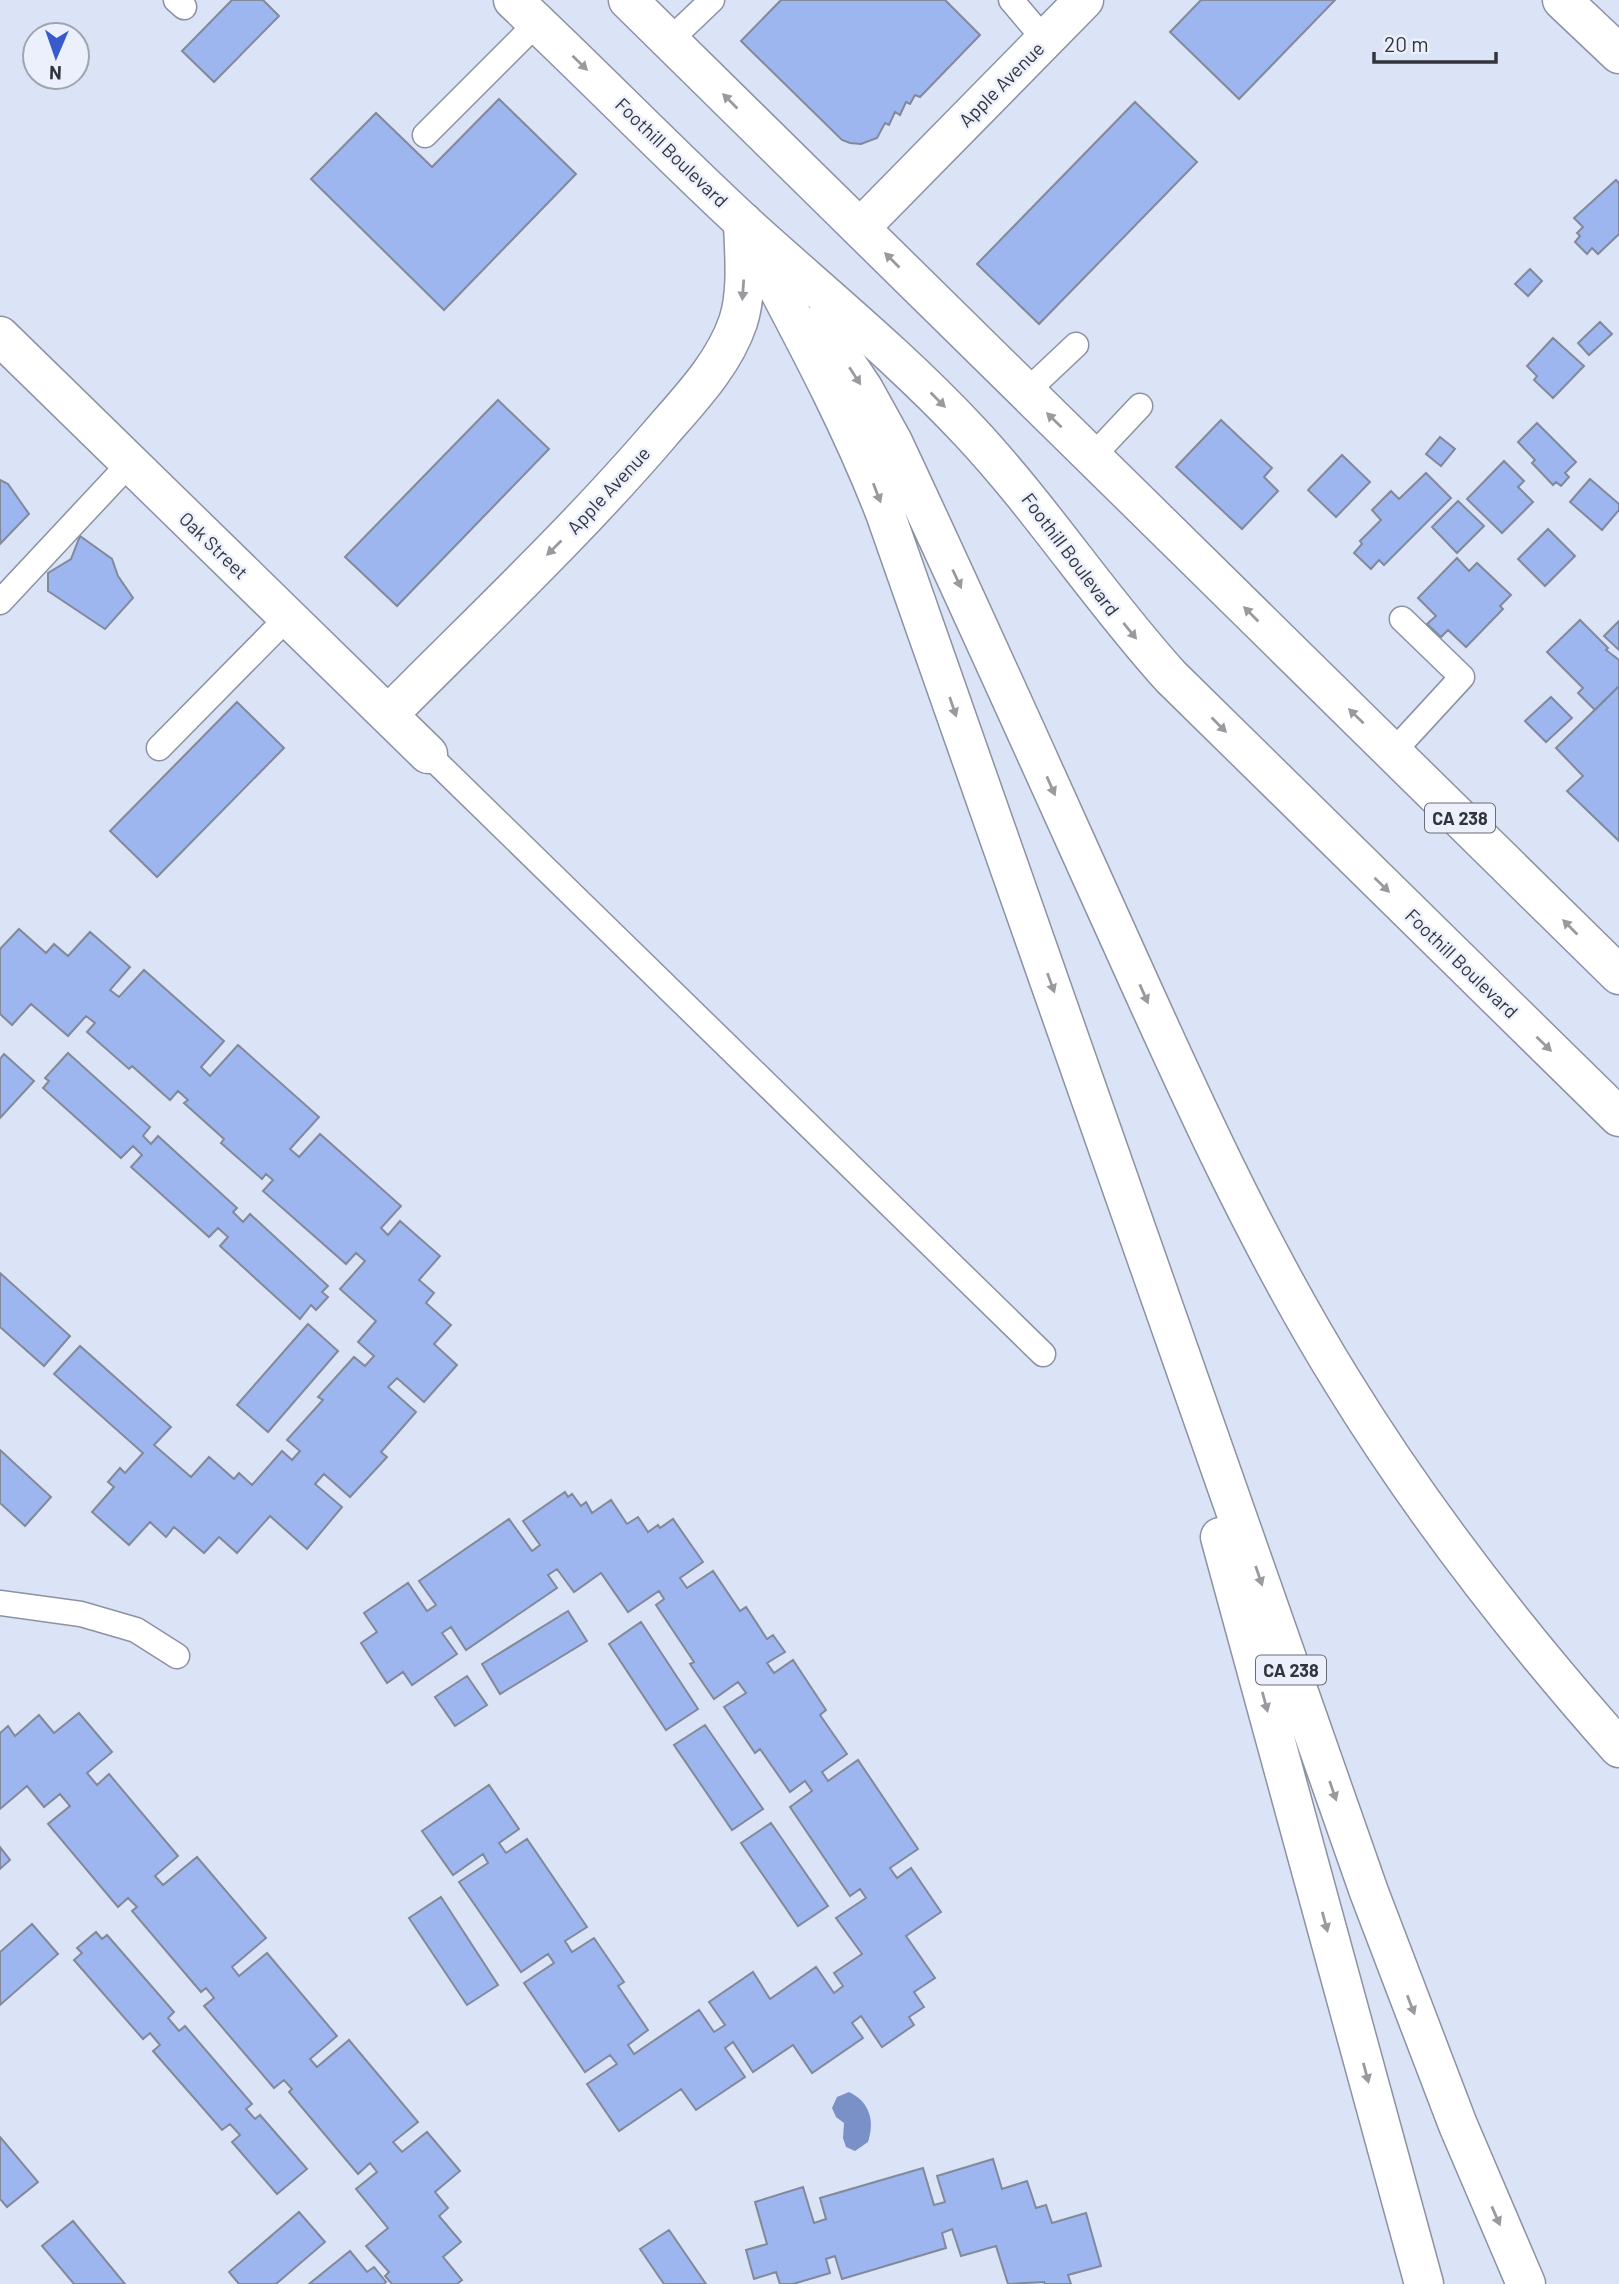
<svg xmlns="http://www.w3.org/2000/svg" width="1619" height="2284" font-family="Barlow,sans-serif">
  <rect width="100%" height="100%" fill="#dbe3f6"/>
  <path fill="#7a91c8" d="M 849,2092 C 870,2102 875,2121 868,2142 L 855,2151 L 846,2147 L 843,2138 L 844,2123 L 836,2117 L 832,2108 L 837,2097 Z"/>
  <path fill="#9db6ef" stroke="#81899a" stroke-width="2" d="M 232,0 L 263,0 L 279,16 L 214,82 L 182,51 Z
    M 781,0 L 945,0 L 980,35 L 920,97 L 915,95 L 910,104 L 906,102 L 900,115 L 895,112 L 889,125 L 885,123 L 877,138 L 861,144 L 850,143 L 842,140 L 741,41 Z
    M 1201,0 L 1335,0 L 1239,99 L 1170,32 Z
    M 499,99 L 576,174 L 444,310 L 311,179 L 376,113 L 432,167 Z
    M 1135,102 L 1197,162 L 1039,324 L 977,264 Z
    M 1616,180 L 1619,183 L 1619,234 L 1598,254 L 1592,248 L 1587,254 L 1575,242 L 1580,236 L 1577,233 L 1583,227 L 1574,218 Z
    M 1530,269 L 1542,281 L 1528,296 L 1515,284 Z
    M 1600,322 L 1612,334 L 1589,355 L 1578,343 Z
    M 1553,338 L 1584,366 L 1553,398 L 1534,380 L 1537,376 L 1527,366 Z
    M 498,400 L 549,449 L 397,606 L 345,557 Z
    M 1221,420 L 1272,468 L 1264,477 L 1278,491 L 1242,529 L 1176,467 Z
    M 1537,423 L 1576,462 L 1565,473 L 1569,477 L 1561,486 L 1556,482 L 1553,485 L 1532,463 L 1535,460 L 1518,442 Z
    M 1440,437 L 1455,449 L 1441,466 L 1426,454 Z
    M 1342,455 L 1370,482 L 1336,517 L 1308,490 Z
    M 1504,461 L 1524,481 L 1518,487 L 1533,502 L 1502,533 L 1467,499 Z
    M 1426,473 L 1451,498 L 1384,565 L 1379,560 L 1371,569 L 1354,553 L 1362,544 L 1360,541 L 1381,520 L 1372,510 L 1391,491 L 1399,499 Z
    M 1590,479 L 1619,504 L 1619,510 L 1602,530 L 1570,502 Z
    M 0,480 L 8,484 L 29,514 L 0,544 Z
    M 1458,501 L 1484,526 L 1457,553 L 1432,527 Z
    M 1548,529 L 1575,556 L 1545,586 L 1518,559 Z
    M 80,536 L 112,559 L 118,576 L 133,598 L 105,629 L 48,591 L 48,573 L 71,559 Z
    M 1457,558 L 1469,571 L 1477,563 L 1511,595 L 1500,606 L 1503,609 L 1466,647 L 1448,630 L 1441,637 L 1427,624 L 1436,616 L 1418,598 Z
    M 1580,620 L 1608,648 L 1606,650 L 1619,660 L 1619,686 L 1595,710 L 1578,693 L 1583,688 L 1547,652 Z
    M 1619,621 L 1619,650 L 1604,636 Z
    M 1619,686 L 1619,841 L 1567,791 L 1583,776 L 1556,748 Z
    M 1551,697 L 1572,718 L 1546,742 L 1525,721 Z
    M 237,702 L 284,748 L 157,877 L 110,831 Z
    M 19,929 L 46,953 L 54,944 L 68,956 L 90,932 L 130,967 L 110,990 L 119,997 L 144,970 L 224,1041 L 201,1067 L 210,1076 L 238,1045 L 319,1117 L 290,1149 L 299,1157 L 320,1134 L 401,1206 L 381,1228 L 388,1235 L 400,1221 L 440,1256 L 419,1280 L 434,1293 L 426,1303 L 451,1325 L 434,1344 L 457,1365 L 424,1402 L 397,1378 L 388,1387 L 416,1412 L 381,1452 L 387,1457 L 350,1497 L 324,1474 L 315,1484 L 342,1507 L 307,1549 L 270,1516 L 237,1553 L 219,1537 L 204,1553 L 174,1527 L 166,1537 L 150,1522 L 129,1545 L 92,1512 L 114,1487 L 108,1482 L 120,1468 L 125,1473 L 143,1453 L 54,1374 L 80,1346 L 171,1427 L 154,1445 L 191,1477 L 209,1457 L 234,1479 L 239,1473 L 252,1485 L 282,1451 L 292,1460 L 300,1451 L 287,1440 L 323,1400 L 318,1397 L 354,1357 L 365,1366 L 374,1356 L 358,1342 L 376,1321 L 340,1289 L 365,1261 L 356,1253 L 346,1264 L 263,1191 L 273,1180 L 266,1174 L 262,1179 L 221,1143 L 224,1139 L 184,1103 L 188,1100 L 178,1091 L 170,1100 L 132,1066 L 129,1069 L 87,1032 L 95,1023 L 86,1016 L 68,1036 L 31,1004 L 12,1025 L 0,1014 L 0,949 Z
    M 68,1053 L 150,1127 L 143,1136 L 151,1144 L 158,1136 L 237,1208 L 233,1212 L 243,1222 L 250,1214 L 328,1286 L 322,1292 L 328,1297 L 316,1310 L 311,1305 L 300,1319 L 220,1246 L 228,1237 L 218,1228 L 209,1237 L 131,1167 L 142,1155 L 133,1146 L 121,1158 L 43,1088 L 49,1081 L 45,1078 Z
    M 4,1054 L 34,1081 L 0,1118 L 0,1059 Z
    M 0,1273 L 70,1336 L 44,1366 L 0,1327 Z
    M 308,1324 L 338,1351 L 268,1432 L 237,1405 Z
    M 0,1450 L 51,1497 L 25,1526 L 0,1503 Z
    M 565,1492 L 568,1497 L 572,1494 L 581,1506 L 586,1502 L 592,1513 L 611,1500 L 627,1524 L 638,1517 L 648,1532 L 658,1525 L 660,1528 L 673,1519 L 703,1562 L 680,1578 L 687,1588 L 713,1571 L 740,1611 L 746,1607 L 767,1639 L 773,1635 L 785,1652 L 767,1663 L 774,1673 L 793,1660 L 826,1710 L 820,1715 L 847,1754 L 822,1772 L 828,1781 L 858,1760 L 918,1849 L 890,1868 L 897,1878 L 911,1868 L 941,1912 L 906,1936 L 935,1978 L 914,1992 L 924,2007 L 909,2017 L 914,2025 L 882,2047 L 861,2016 L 852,2023 L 863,2038 L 812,2073 L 793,2045 L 753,2072 L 733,2042 L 725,2048 L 745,2077 L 696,2110 L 681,2089 L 619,2131 L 587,2084 L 617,2064 L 610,2055 L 585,2072 L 524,1983 L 554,1963 L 548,1954 L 521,1972 L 459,1882 L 488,1863 L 483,1854 L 453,1875 L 422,1831 L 489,1785 L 519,1829 L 499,1843 L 506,1853 L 527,1839 L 587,1927 L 565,1941 L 572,1952 L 594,1938 L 624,1982 L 618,1986 L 648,2030 L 628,2045 L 634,2054 L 699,2010 L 714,2032 L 725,2025 L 709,2002 L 753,1972 L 770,1999 L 816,1967 L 834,1993 L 843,1986 L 834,1973 L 862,1954 L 836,1918 L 866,1898 L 860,1889 L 850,1896 L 790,1807 L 812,1791 L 805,1781 L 790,1792 L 760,1749 L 755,1753 L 724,1707 L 746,1693 L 738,1682 L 714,1699 L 690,1664 L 694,1662 L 656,1605 L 664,1599 L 659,1591 L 628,1612 L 601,1573 L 574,1592 L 557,1569 L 548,1575 L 557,1588 L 466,1650 L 451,1627 L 442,1633 L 457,1654 L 412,1685 L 403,1672 L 387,1683 L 361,1643 L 377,1632 L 364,1613 L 408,1583 L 427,1611 L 436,1605 L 419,1581 L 509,1519 L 532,1551 L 540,1545 L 523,1521 Z
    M 568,1611 L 587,1641 L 500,1694 L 482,1664 Z
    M 641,1622 L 698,1709 L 666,1730 L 609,1644 Z
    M 467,1676 L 487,1705 L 455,1726 L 435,1697 Z
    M 79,1713 L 112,1752 L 87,1773 L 97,1785 L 109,1774 L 178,1856 L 155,1876 L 163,1885 L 197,1857 L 266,1938 L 232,1967 L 239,1976 L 267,1953 L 337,2036 L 310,2059 L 317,2067 L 349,2040 L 418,2122 L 393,2142 L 402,2152 L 427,2132 L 460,2171 L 435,2192 L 448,2208 L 439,2216 L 461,2242 L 443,2257 L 462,2280 L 457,2284 L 392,2284 L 385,2276 L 389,2272 L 366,2246 L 388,2228 L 356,2189 L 377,2172 L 370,2163 L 358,2174 L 289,2092 L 292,2089 L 284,2080 L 274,2088 L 204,2006 L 214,1998 L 206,1988 L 201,1992 L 132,1911 L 137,1907 L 128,1898 L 118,1907 L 48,1824 L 70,1806 L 60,1794 L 44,1807 L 27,1786 L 0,1809 L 0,1733 L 8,1726 L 15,1736 L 39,1715 L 54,1733 Z
    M 705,1725 L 763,1809 L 732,1830 L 674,1745 Z
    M 771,1823 L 828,1906 L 798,1926 L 741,1843 Z
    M 0,1847 L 10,1860 L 0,1869 Z
    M 441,1897 L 498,1985 L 467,2005 L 409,1918 Z
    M 32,1924 L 58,1954 L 0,2005 L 0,1952 Z
    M 96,1932 L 102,1939 L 107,1935 L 174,2012 L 168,2018 L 179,2031 L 185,2026 L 252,2104 L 246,2109 L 255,2119 L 260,2115 L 307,2169 L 277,2194 L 232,2142 L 240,2135 L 230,2124 L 222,2130 L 153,2051 L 160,2045 L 150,2033 L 143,2039 L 74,1960 L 82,1953 L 77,1948 Z
    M 0,2137 L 38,2182 L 7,2207 L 0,2199 Z
    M 993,2159 L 1002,2189 L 1027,2181 L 1036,2208 L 1046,2205 L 1052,2223 L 1086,2213 L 1101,2266 L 1068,2275 L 1071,2284 L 1045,2284 L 1044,2282 L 1008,2284 L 996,2246 L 961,2256 L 952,2229 L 942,2233 L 946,2248 L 842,2279 L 835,2256 L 826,2259 L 830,2273 L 793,2284 L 780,2284 L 776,2272 L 754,2279 L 746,2250 L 767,2244 L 755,2202 L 803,2187 L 814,2223 L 826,2219 L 820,2198 L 923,2168 L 934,2205 L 945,2202 L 937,2176 Z
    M 299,2212 L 325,2242 L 276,2284 L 239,2284 L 229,2272 Z
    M 73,2221 L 125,2284 L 74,2284 L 42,2246 Z
    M 669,2230 L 706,2284 L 664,2284 L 640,2249 Z
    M 350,2251 L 367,2272 L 374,2267 L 386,2282 L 384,2284 L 309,2284 Z"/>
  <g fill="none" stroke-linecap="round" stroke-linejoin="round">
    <g stroke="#8b92a4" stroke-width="27">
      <path id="service" d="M 176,0 L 184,7
        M 1011,0 L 1045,40
        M 669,41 L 712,0
        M 425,135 L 537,23
        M 1026,392 L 1076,345
        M 1092,457 L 1140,406
        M 0,602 L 130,463
        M 159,748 L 288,617
        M 1393,752 L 1462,677 L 1402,619
        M 428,754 L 1043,1354
        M 0,1603 L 81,1614 L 136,1630 L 177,1656"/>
    </g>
    <g stroke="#8b92a4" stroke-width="41">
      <path id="minor" d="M 1562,0 L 1619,54
        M 860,228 L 1084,0
        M 0,336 L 428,754
        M 388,715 C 479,623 574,534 659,435 C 688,401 723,366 738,322 C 748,291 744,254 743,222"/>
    </g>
    <g stroke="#8b92a4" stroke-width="41">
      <path id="primary" d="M 513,0 C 591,73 666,151 745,224 C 821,293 900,357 970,432 C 1042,509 1100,599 1171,677 L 1619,1117
        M 628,0 L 1619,975"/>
    </g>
    <g stroke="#8b92a4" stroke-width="41">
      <path id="motorway" d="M 743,222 C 793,318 846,412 885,513 L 1369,1892 L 1458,2125 L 1526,2284
        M 820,324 L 863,388 L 893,442 C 971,608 1046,776 1122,944 C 1189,1093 1256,1242 1342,1381 C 1423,1513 1517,1633 1619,1748
        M 1220,1537 L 1424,2284"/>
    </g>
    <use href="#service" stroke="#fff" stroke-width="24"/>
    <use href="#minor" stroke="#fff" stroke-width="38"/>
    <use href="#primary" stroke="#fff" stroke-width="38"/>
    <use href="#motorway" stroke="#fff" stroke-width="38"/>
  </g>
  <defs><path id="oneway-solid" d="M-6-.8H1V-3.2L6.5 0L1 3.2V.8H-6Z" transform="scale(1.75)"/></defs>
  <g fill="#989a9e">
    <use href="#oneway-solid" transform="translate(580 63) rotate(44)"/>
    <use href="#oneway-solid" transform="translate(730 101) rotate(-135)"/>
    <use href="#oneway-solid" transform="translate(892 260) rotate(-135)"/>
    <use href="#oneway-solid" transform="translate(743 290) rotate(94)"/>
    <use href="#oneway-solid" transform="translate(855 376) rotate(57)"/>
    <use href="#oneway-solid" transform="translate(938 400) rotate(45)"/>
    <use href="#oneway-solid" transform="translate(1054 420) rotate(-136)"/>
    <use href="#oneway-solid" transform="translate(877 493) rotate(69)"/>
    <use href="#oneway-solid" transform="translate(554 548) rotate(135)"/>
    <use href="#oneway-solid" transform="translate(957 579) rotate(65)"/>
    <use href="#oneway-solid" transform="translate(1251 614) rotate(-135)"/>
    <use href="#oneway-solid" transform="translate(1130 631) rotate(51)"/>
    <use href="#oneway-solid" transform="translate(953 707) rotate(71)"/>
    <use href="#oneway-solid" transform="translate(1356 716) rotate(-136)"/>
    <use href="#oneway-solid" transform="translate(1219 725) rotate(45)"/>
    <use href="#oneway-solid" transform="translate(1051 786) rotate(66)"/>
    <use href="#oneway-solid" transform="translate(1382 885) rotate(44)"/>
    <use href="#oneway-solid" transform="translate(1570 927) rotate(-135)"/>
    <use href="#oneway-solid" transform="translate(1051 983) rotate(70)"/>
    <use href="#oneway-solid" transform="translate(1144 994) rotate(66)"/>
    <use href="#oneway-solid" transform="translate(1544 1044) rotate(44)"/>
    <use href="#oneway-solid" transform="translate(1259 1576) rotate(71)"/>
    <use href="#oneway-solid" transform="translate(1265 1702) rotate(75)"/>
    <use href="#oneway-solid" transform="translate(1333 1791) rotate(71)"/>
    <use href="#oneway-solid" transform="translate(1325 1922) rotate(75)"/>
    <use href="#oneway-solid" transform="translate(1411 2005) rotate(69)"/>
    <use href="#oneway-solid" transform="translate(1366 2073) rotate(75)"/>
    <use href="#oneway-solid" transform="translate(1496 2216) rotate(66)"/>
  </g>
  <g text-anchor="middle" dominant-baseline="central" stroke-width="5" stroke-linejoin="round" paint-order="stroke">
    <g fill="#ebf0fc" stroke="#6a6d76" stroke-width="2">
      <rect x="1425" y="803.5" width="70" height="29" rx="5"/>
      <rect x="1256" y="1655.5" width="70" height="29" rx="5"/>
    </g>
    <g font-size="18" font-weight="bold" fill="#32353c">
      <text x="1460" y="818">CA 238</text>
      <text x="1291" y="1670">CA 238</text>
    </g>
    <g font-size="19" fill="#32353c" stroke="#ebf0fc">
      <text transform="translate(1001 84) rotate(-45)">Apple Avenue</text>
      <text transform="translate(672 152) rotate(44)">Foothill Boulevard</text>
      <text transform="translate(608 490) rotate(-47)">Apple Avenue</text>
      <text transform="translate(214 545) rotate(44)">Oak Street</text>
      <text transform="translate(1071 554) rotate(53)">Foothill Boulevard</text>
      <text transform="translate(1462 963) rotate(44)">Foothill Boulevard</text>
    </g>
  </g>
  <g transform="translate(56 56) rotate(182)"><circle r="33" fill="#ebf0fc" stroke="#a1a5af" stroke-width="2"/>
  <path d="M0-5L12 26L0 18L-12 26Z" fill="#375bcc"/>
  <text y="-10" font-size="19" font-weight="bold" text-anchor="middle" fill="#32353c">N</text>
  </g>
  <path d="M1374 52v10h122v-10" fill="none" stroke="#32353c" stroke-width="3.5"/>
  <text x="1384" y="52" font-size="21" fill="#32353c" stroke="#ebf0fc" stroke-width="5" paint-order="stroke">20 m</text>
</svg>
